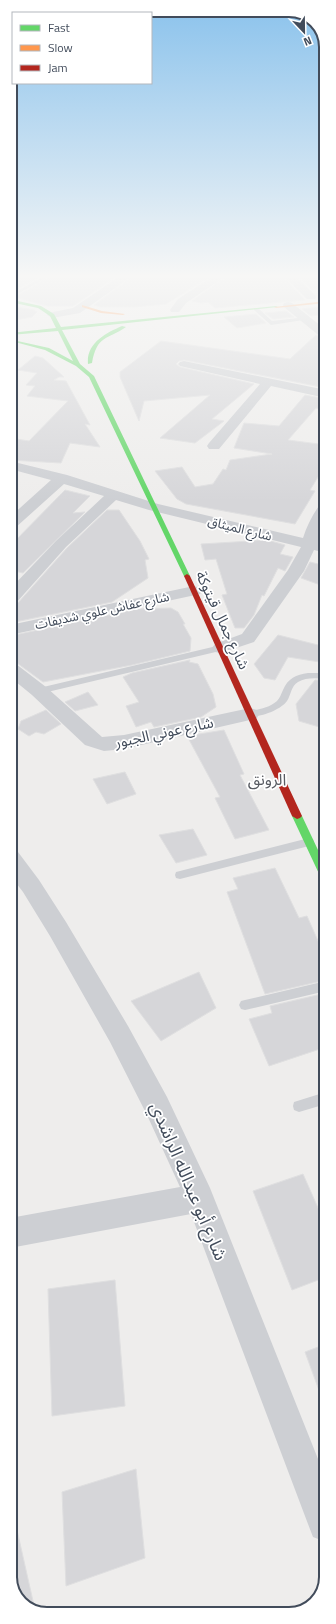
<svg xmlns="http://www.w3.org/2000/svg" width="336" height="1624" font-family="'Titillium Web','Noto Sans Arabic',sans-serif">
  <rect width="100%" height="100%" fill="#eeedec"/>
  <path fill="#d6d6d9" stroke="#dfdfe0" d="M 29,274 L 44,274 L 10,293 L 10,284 Z
    M 55,274 L 120,274 L 73,306 L 47,306 L 15,297 Z
    M 136,274 L 214,274 L 166,304 L 134,307 L 101,307 L 94,305 Z
    M 230,274 L 283,274 L 283,277 L 305,300 L 215,308 L 208,302 L 201,303 L 192,301 Z
    M 296,274 L 326,274 L 326,289 L 312,290 Z
    M 10,306 L 34,310 L 37,312 L 32,317 L 10,321 Z
    M 319,307 L 326,314 L 311,316 L 302,309 Z
    M 286,311 L 294,317 L 273,319 L 265,313 Z
    M 256,314 L 266,323 L 237,328 L 224,317 Z
    M 316,335 L 326,340 L 326,388 L 184,360 L 179,361 L 176,364 L 180,367 L 254,384 L 212,419 L 224,421 L 195,443 L 160,438 L 210,395 L 144,401 L 139,421 L 120,377 L 120,372 L 161,341 L 290,359 Z
    M 35,356 L 43,358 L 64,377 L 59,377 L 54,380 L 66,381 L 90,425 L 85,424 L 100,447 L 70,443 L 61,463 L 10,460 L 10,438 L 29,441 L 68,401 L 27,396 L 35,386 L 26,385 L 37,373 L 18,370 Z
    M 305,395 L 326,399 L 326,403 L 321,409 L 316,408 L 288,440 L 326,445 L 326,464 L 310,490 L 315,491 L 295,524 L 186,504 L 177,499 L 155,471 L 182,467 L 195,487 L 213,484 L 223,469 L 226,470 L 230,460 L 272,454 L 234,448 L 244,423 L 279,426 Z
    M 65,490 L 90,496 L 73,513 L 85,512 L 23,573 L 10,570 L 10,546 Z
    M 107,510 L 119,510 L 140,541 L 149,559 L 145,560 L 148,578 L 112,602 L 10,623 L 10,609 L 17,604 L 67,548 Z
    M 267,540 L 285,545 L 280,554 L 293,557 L 285,571 L 278,568 L 264,596 L 262,595 L 254,615 L 244,628 L 235,628 L 222,595 L 227,594 L 216,559 L 205,560 L 201,544 Z
    M 310,562 L 326,566 L 326,587 L 301,578 Z
    M 171,608 L 178,612 L 185,624 L 183,624 L 191,638 L 190,651 L 132,665 L 43,682 L 17,663 L 10,661 L 10,636 L 137,609 Z
    M 278,635 L 326,647 L 326,663 L 288,657 L 275,680 L 264,678 L 254,664 Z
    M 190,660 L 189,662 L 198,664 L 213,694 L 216,707 L 201,717 L 154,727 L 151,722 L 136,727 L 126,706 L 139,702 L 123,677 L 132,673 Z
    M 315,680 L 326,680 L 326,729 L 299,721 L 296,704 Z
    M 88,692 L 98,705 L 75,711 L 65,702 Z
    M 46,710 L 61,724 L 44,734 L 36,732 L 29,736 L 18,729 L 21,721 Z
    M 224,730 L 244,774 L 240,775 L 269,830 L 235,839 L 215,798 L 220,797 L 187,736 Z
    M 125,772 L 136,794 L 107,804 L 93,779 Z
    M 193,829 L 207,855 L 176,863 L 159,835 Z
    M 275,868 L 299,918 L 307,916 L 326,959 L 326,980 L 265,994 L 227,892 L 238,889 L 233,878 Z
    M 199,972 L 216,1008 L 161,1041 L 131,1001 Z
    M 326,993 L 326,1047 L 269,1066 L 249,1019 L 272,1013 L 270,1006 Z
    M 303,1174 L 326,1226 L 326,1277 L 292,1290 L 253,1191 Z
    M 115,1280 L 125,1406 L 52,1416 L 48,1289 Z
    M 326,1344 L 326,1404 L 324,1404 L 305,1352 Z
    M 136,1469 L 145,1558 L 66,1586 L 62,1492 Z
    M 17,1530 L 35,1610 L 21,1603 L 10,1582 L 10,1531 Z"/>
  <g fill="none" stroke-linecap="round" stroke-linejoin="round">
    <path fill="#cdcfd3" fill-rule="evenodd" d="M 48,274 L 54,274 L 10,298 L 10,295 Z
      M 254,308 L 258,308 L 272,321 L 307,317 L 310,319 L 271,325 L 254,310 Z
      M 221,645 L 224,646 L 225,648 L 224,650 L 39,694 L 35,691 L 39,688 Z
      M 308,673 L 326,673 L 326,679 C 317,678 306,677 298,682 C 291,686 291,695 287,701 C 281,710 257,719 247,716 L 245,714 L 247,712 C 257,709 268,709 277,701 C 280,698 281,694 283,690 C 288,678 296,675 308,673 Z
      M 309,838 L 313,839 L 314,842 L 313,845 L 180,879 L 176,878 L 175,875 L 176,872 L 180,871 Z
      M 326,981 L 326,991 L 245,1010 L 241,1009 L 239,1005 L 241,1001 L 245,1000 Z
      M 326,1092 L 326,1104 L 299,1112 L 294,1110 L 293,1106 L 294,1102 Z"/>
    <path fill="#cdcfd3" fill-rule="evenodd" d="M 123,274 L 135,274 L 80,313 L 52,318 L 47,315 L 48,313 L 73,308 Z
      M 217,274 L 229,274 L 186,303 L 179,312 L 171,312 L 170,310 L 178,299 Z
      M 285,274 L 293,274 L 315,295 L 316,297 L 315,299 L 307,299 L 284,276 Z
      M 288,302 L 292,303 L 326,330 L 326,339 L 322,338 L 284,307 L 283,305 L 284,303 Z
      M 184,361 L 326,390 L 326,398 L 271,386 L 219,449 L 209,449 L 207,446 L 209,443 L 260,384 L 180,366 L 178,364 L 180,362 Z
      M 10,461 L 67,475 L 158,504 L 303,538 C 307,525 313,514 321,503 L 326,502 L 326,519 L 318,541 L 326,543 L 326,553 L 314,550 L 304,571 L 254,642 L 221,653 L 215,652 L 212,648 L 215,644 L 242,634 L 288,570 L 301,547 L 149,510 L 116,500 L 66,547 L 16,603 L 10,604 L 10,589 L 56,541 L 104,496 L 64,484 L 15,528 L 10,529 L 10,517 L 51,480 L 10,469 Z
      M 194,586 L 200,588 L 202,591 L 200,594 L 10,635 L 10,625 Z
      M 10,662 L 16,664 L 46,687 L 102,737 L 124,735 L 250,708 L 257,710 L 259,714 L 257,718 L 250,720 L 124,749 L 104,751 L 85,745 L 32,695 L 10,677 Z
      M 10,850 L 18,852 L 39,880 L 66,922 L 128,1026 L 167,1097 L 210,1188 L 326,1479 L 326,1542 L 313,1537 L 308,1524 L 191,1214 L 10,1248 L 10,1218 L 180,1187 L 147,1115 L 110,1042 L 50,936 L 23,892 L 10,875 Z"/>
    <path fill="#63d668" fill-rule="evenodd" d="M 10,298 L 13,300 L 41,306 L 54,314 L 61,327 L 276,306 L 278,307 L 62,330 L 80,364 L 94,376 L 190,576 L 189,577 L 187,578 L 184,576 L 89,377 L 76,366 L 45,350 L 11,341 L 13,340 L 49,348 L 73,361 L 58,331 L 10,335 L 10,333 L 56,328 L 50,316 L 38,308 L 10,302 Z
      M 122,326 L 126,327 C 107,340 97,335 92,363 L 88,364 C 86,343 106,333 122,326 Z
      M 297,813 L 302,816 L 326,867 L 326,882 L 323,881 L 321,878 L 292,816 Z"/>
    <path fill="#ff974d" fill-rule="evenodd" d="M 326,301 L 326,303 L 276,308 L 274,307 Z
      M 82,305 L 102,311 L 125,314 L 123,315 L 101,313 L 82,307 Z"/>
    <path fill="#b3261e" fill-rule="evenodd" d="M 187,574 L 190,576 L 302,816 L 300,818 L 297,819 L 292,816 L 184,576 Z"/>
  </g>
  <linearGradient id="sky" x2="0" y2="1"><stop stop-color="#8ac2ec"/><stop offset="0.55" stop-color="#f7f7f6"/><stop offset="1" stop-color="#f7f7f6" stop-opacity="0"/></linearGradient>
  <rect width="336" height="502" fill="url(#sky)"/>
  <g text-anchor="middle" dominant-baseline="central" stroke-width="3.5" stroke-linejoin="round" paint-order="stroke">
    <g font-size="13" fill="#424c5b" stroke="#fff">
      <text transform="translate(240 528) rotate(14)">شارع الميثاق</text>
      <text transform="translate(102 610) rotate(-12)">شارع عفاش علوي شديفات</text>
    </g>
    <g font-size="15" fill="#424c5b" stroke="#fff">
      <text transform="translate(223 620) rotate(65)">شارع جمال قيتوكة</text>
      <text transform="translate(164 732) rotate(-12)">شارع عوني الجبور</text>
    </g>
    <g font-size="16" fill="#585b62" stroke="#fff">
      <text x="267" y="779">الرونق</text>
    </g>
    <g font-size="18" fill="#424c5b" stroke="#fff">
      <text transform="translate(189 1181) rotate(67)">شارع أبو عبدالله الراشدي</text>
    </g>
  </g>
  <path d="M0 0H336V1624H0ZM47 17H289A30 30 0 0 1 319 47V1577A30 30 0 0 1 289 1607H47A30 30 0 0 1 17 1577V47A30 30 0 0 1 47 17Z" fill="#fff" fill-rule="evenodd"/>
  <path fill="none" stroke="#424c5b" stroke-width="2" d="M47 17H289A30 30 0 0 1 319 47V1577A30 30 0 0 1 289 1607H47A30 30 0 0 1 17 1577V47A30 30 0 0 1 47 17Z"/>
  <rect x="12" y="12" width="140" height="72" fill="#ffffff" stroke="#b3b7bd"/>
  <rect x="20" y="25" width="20" height="6" fill="#63d668" stroke="#b3b7bd"/>
  <text x="48" y="32" font-size="12" fill="#424c5b">Fast</text>
  <rect x="20" y="45" width="20" height="6" fill="#ff974d" stroke="#b3b7bd"/>
  <text x="48" y="52" font-size="12" fill="#424c5b">Slow</text>
  <rect x="20" y="65" width="20" height="6" fill="#b3261e" stroke="#b3b7bd"/>
  <text x="48" y="72" font-size="12" fill="#424c5b">Jam</text>
  <g transform="translate(304 32) rotate(158)" stroke="#ffffff" stroke-width="3" paint-order="stroke">
  <path d="M0-3L7 15L0 10L-7 15Z" fill="#424c5b"/>
  <text y="-6" font-size="11" font-weight="bold" text-anchor="middle" fill="#424c5b">N</text>
  </g>
</svg>
